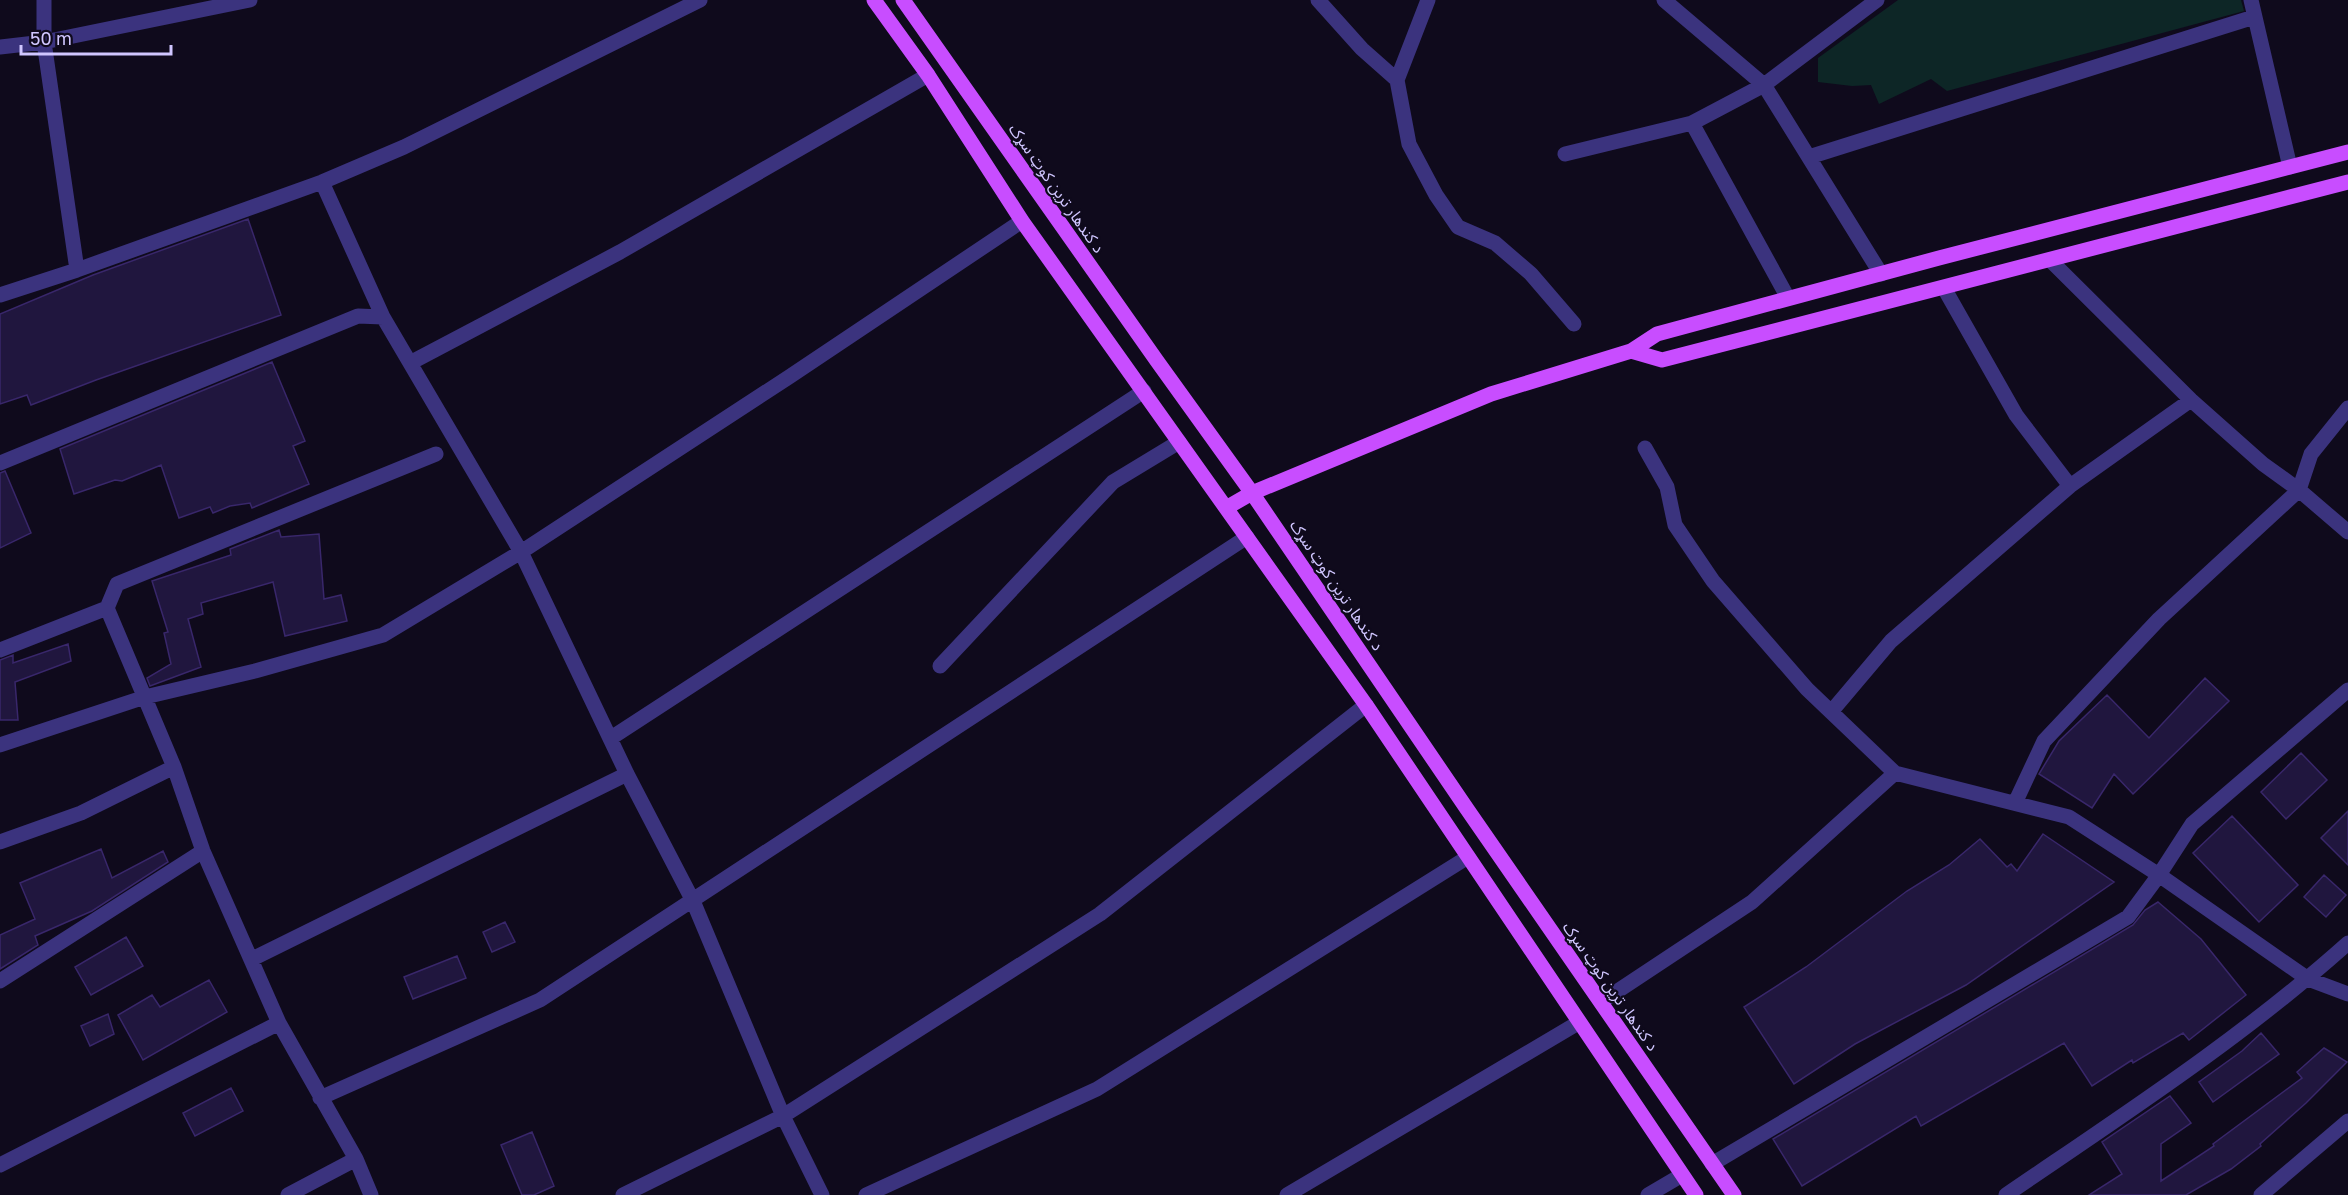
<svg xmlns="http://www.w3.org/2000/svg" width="2348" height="1195" font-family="'Golos Text','Noto Sans Arabic',sans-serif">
  <rect width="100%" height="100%" fill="#0f0a1c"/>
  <path fill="#0d2626" d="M 1898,0 L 2241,0 L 2244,11 L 1947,91 L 1931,79 L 1879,104 L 1871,85 L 1852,86 L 1818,82 L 1818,58 Z"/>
  <path fill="#20163e" stroke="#39276b" stroke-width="1.5" d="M 248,219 L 281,315 L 96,380 L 31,405 L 27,395 L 0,404 L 0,314 L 93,275 Z
    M 272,362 L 305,441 L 293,446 L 309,484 L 252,508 L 250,503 L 230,506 L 213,513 L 210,507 L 179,518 L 161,465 L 122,481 L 115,480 L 74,494 L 60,449 Z
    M 5,471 L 31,533 L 0,548 L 0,473 Z
    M 279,530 L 281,537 L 319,534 L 324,599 L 341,595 L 347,621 L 285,636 L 273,582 L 201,603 L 203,614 L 188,619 L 201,667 L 150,686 L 147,678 L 171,664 L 164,633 L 168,632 L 152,581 L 231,555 L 230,549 Z
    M 68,644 L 71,661 L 15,682 L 18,720 L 0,720 L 0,660 L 13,655 L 13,663 Z
    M 2205,678 L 2229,701 L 2133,794 L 2114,774 L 2092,808 L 2039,774 L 2059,741 L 2107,695 L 2149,738 Z
    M 2301,753 L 2327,780 L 2286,819 L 2261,792 Z
    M 2348,811 L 2348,865 L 2321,838 Z
    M 2232,816 L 2298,885 L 2259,922 L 2193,853 Z
    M 2043,834 L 2114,882 L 1966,985 L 1855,1044 L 1794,1084 L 1744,1007 L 1806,967 L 1907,891 L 1949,865 L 1980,839 L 2007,867 L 2011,864 L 2017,871 Z
    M 101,849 L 112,878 L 163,851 L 168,862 L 92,911 L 35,936 L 38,945 L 0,969 L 0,935 L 35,919 L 20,883 Z
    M 2324,875 L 2346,895 L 2326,917 L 2304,897 Z
    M 2158,902 L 2201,939 L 2246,995 L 2189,1040 L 2183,1033 L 2133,1063 L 2132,1060 L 2092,1086 L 2064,1043 L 1921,1126 L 1916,1116 L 1802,1186 L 1773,1139 L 2133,925 L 2145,910 Z
    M 505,922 L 515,942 L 492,952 L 483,932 Z
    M 126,937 L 143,966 L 91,995 L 75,967 Z
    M 457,956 L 466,978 L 413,999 L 404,977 Z
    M 209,980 L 227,1012 L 143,1060 L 118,1015 L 152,995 L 160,1007 Z
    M 108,1014 L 114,1034 L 90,1046 L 81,1026 Z
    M 2261,1033 L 2279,1054 L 2213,1102 L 2199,1082 L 2242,1051 Z
    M 2324,1048 L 2347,1062 L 2306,1103 L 2260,1144 L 2261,1146 L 2231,1169 L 2186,1195 L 2089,1195 L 2122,1174 L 2102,1142 L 2170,1096 L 2191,1123 L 2161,1144 L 2161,1181 L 2214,1146 L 2213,1144 L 2302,1078 L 2297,1072 Z
    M 231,1088 L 243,1111 L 195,1136 L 183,1113 Z
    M 532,1132 L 554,1186 L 534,1195 L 522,1195 L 501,1145 Z"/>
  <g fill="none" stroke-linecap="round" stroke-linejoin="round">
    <path stroke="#3b337e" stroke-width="15" d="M 44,0 L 44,42 L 77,270
      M 700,0 L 404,147 L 322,182 L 383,317 L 521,552 L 627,774 L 693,901 L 783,1116 L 822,1195
      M 1318,0 L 1362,49 L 1397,80
      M 1428,0 L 1397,80 L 1409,144 L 1436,195 L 1458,227 L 1495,243 L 1531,274 L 1574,324
      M 1664,0 L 1764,85 L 1881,274
      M 2251,0 L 2290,167
      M 0,47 L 44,42 L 250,0
      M 1692,123 L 1788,298
      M 1565,154 L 1692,123 L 1764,85 L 1877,0
      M 1809,157 L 2254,17
      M 2050,260 L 2191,400 L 2263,464 L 2299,490 L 2348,532
      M 1944,288 L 2016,415 L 2070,486
      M 0,295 L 77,270 L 322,182
      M 410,363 L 620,252 L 928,75
      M 1645,448 L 1667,487 L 1675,525 L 1713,581 L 1807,689 L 1895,773 L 2069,817 L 2159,875 L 2308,979 L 2348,994
      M 0,463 L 358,316 L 383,317
      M 107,608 L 174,767 L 203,851 L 279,1023 L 356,1159 L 371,1195
      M 0,650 L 107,608 L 117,584 L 436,454
      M 940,666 L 1113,482 L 1179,442
      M 1831,712 L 1891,641 L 2070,486 L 2191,400
      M 611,738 L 1144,391
      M 0,745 L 145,697 L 255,671 L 383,635 L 521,552 L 789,377 L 1022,221
      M 2015,803 L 2044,741 L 2159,619 L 2299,490 L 2311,454 L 2348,408
      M 0,842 L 81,813 L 174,767
      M 252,959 L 627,774
      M 0,981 L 203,851
      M 1601,1002 L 1752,902 L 1895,773
      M 320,1098 L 540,1000 L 1247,537
      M 1712,1164 L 2128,917 L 2159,875 L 2192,824 L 2348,690
      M 0,1165 L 279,1023
      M 288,1195 L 356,1159
      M 623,1195 L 783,1116 L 1100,914 L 1366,705
      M 866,1195 L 1097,1089 L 1468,857
      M 1287,1195 L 1578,1023
      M 1648,1195 L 1682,1175
      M 2006,1195 C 2123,1115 2242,1038 2348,943
      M 2261,1195 L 2348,1121"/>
    <path stroke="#c84dff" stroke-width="15" d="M 874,0 L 928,75 L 1022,221 L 1366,705 L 1696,1195
      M 903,0 L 1157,361 L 1252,493 L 1467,809 L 1734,1195
      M 1631,351 L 1662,360 L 2348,182
      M 1226,508 L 1252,493 L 1491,394 L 1631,351 L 1657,334 L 1939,258 L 2348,152"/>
  </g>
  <g text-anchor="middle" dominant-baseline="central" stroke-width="4.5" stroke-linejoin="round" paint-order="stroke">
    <g font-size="16" fill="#d0c6ff" stroke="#0f0a1c">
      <text transform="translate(1057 188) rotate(55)">د کندهار ترين کوټ سړک</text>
      <text transform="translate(1337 585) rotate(56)">د کندهار ترين کوټ سړک</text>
      <text transform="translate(1611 986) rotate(55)">د کندهار ترين کوټ سړک</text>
    </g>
  </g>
  <path d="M21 45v9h150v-9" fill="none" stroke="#d0c6ff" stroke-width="3"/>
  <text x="30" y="45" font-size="18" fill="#d0c6ff" stroke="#0f0a1c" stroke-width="4.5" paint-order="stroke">50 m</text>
</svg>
